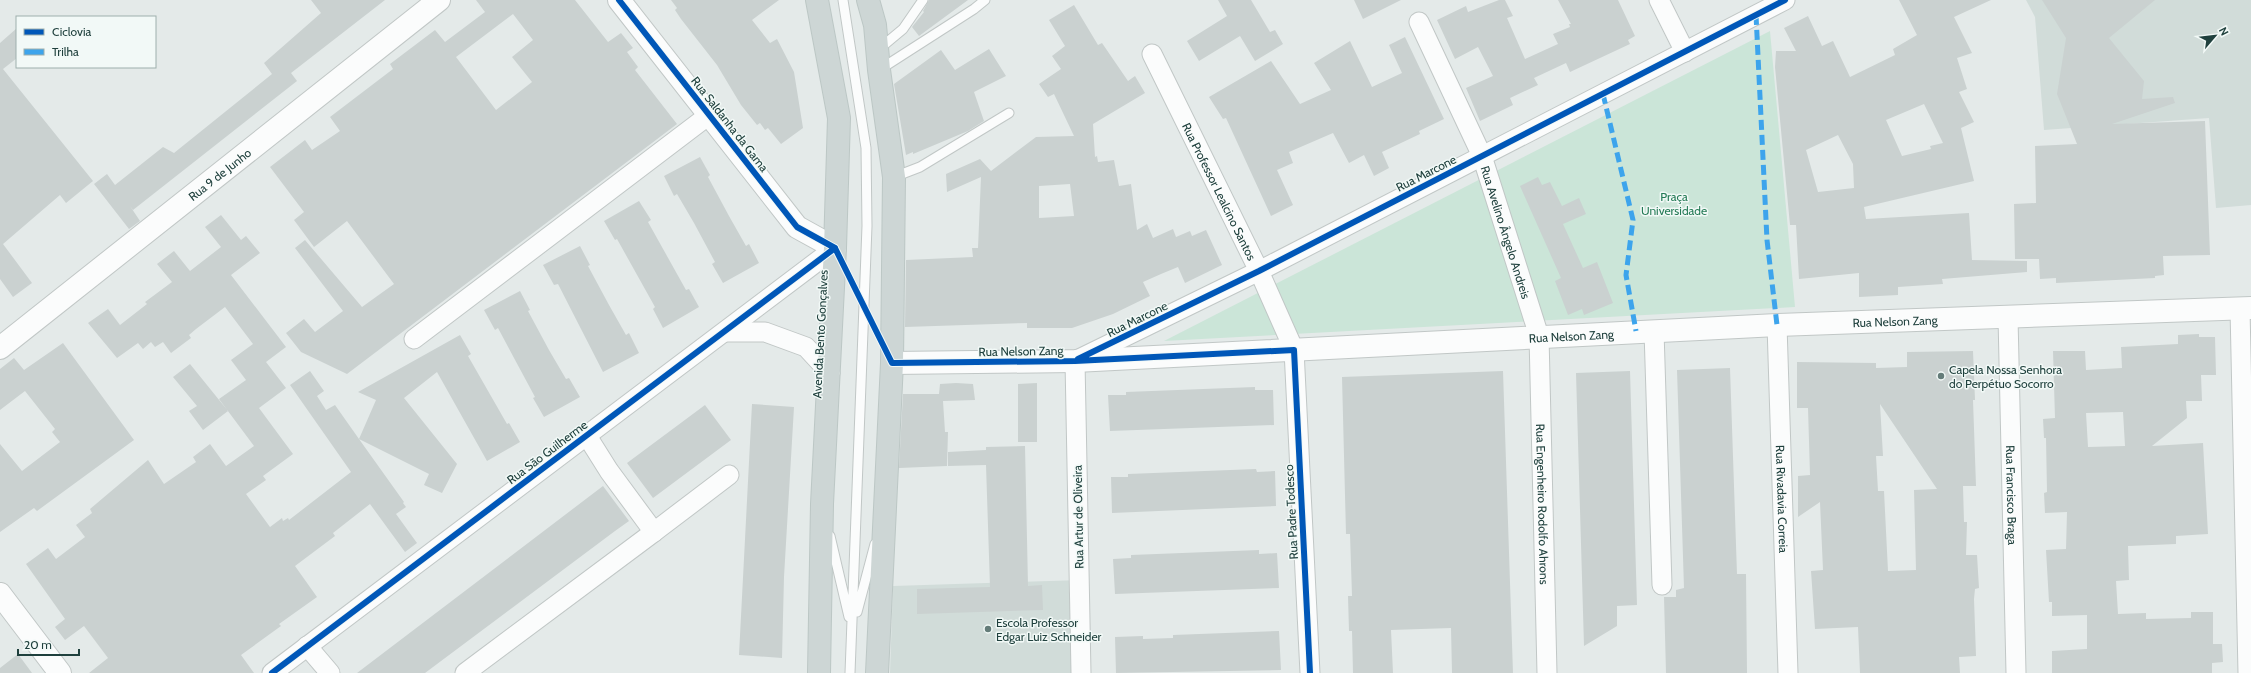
<svg xmlns="http://www.w3.org/2000/svg" width="2251" height="673" font-family="Cabin,sans-serif">
  <rect width="100%" height="100%" fill="#e4eae9"/>
  <path fill="#d1dcd9" d="M 2026,0 L 2251,0 L 2251,205 L 2216,208 L 2209,118 L 2044,130 L 2035,17 Z
    M 1083,580 L 1087,673 L 890,673 L 893,586 Z"/>
  <path fill="#cbe5d8" d="M 1770,31 L 1795,307 L 1164,341 Z"/>
  <path fill="#cad1d0" fill-rule="evenodd" d="M 311,0 L 385,0 L 291,73 L 297,81 L 133,210 L 130,206 L 140,221 L 129,229 L 94,184 L 107,174 L 115,185 L 163,147 L 174,153 L 272,74 L 264,63 L 321,13 Z
    M 476,0 L 575,0 L 608,42 L 621,33 L 633,48 L 627,52 L 638,67 L 635,70 L 677,124 L 347,374 L 301,352 L 286,333 L 304,319 L 315,332 L 343,311 L 295,248 L 305,240 L 362,307 L 394,284 L 347,221 L 314,247 L 294,220 L 304,212 L 270,167 L 305,140 L 312,150 L 340,131 L 330,117 L 393,69 L 390,64 L 435,30 L 445,42 L 485,12 ZM 513,14 L 533,40 L 512,57 L 532,82 L 496,110 L 456,57 Z
    M 671,0 L 779,0 L 752,20 L 770,43 L 777,39 L 794,72 L 803,128 L 781,144 L 768,128 L 765,130 L 760,123 L 757,125 L 741,105 L 717,65 L 681,19 L 675,10 L 677,8 Z
    M 929,0 L 968,0 L 919,36 L 912,27 L 924,12 L 923,11 Z
    M 1218,0 L 1251,0 L 1270,32 L 1275,30 L 1283,44 L 1255,61 L 1240,36 L 1199,61 L 1187,41 L 1227,16 Z
    M 1354,0 L 1401,0 L 1363,19 Z
    M 1499,0 L 1505,0 L 1513,16 L 1507,18 L 1525,59 L 1558,44 L 1553,34 L 1570,27 L 1569,24 L 1571,24 L 1558,0 L 1618,0 L 1635,36 L 1628,40 L 1630,44 L 1570,72 L 1566,63 L 1534,78 L 1538,85 L 1510,98 L 1513,105 L 1480,121 L 1466,88 L 1493,76 L 1478,47 L 1455,59 L 1437,20 L 1466,6 L 1468,12 Z
    M 1899,0 L 1991,0 L 1954,17 L 1972,53 L 1957,58 L 1967,89 L 1959,92 L 1974,122 L 1961,128 L 1974,181 L 1864,207 L 1866,219 L 1969,213 L 1972,260 L 2027,261 L 2027,272 L 1942,279 L 1943,284 L 1898,287 L 1898,295 L 1859,297 L 1859,273 L 1799,279 L 1796,225 L 1790,225 L 1775,67 L 1776,51 L 1796,51 L 1784,28 L 1808,16 L 1822,46 L 1833,41 L 1850,77 L 1895,55 L 1893,49 L 1917,35 ZM 1924,104 L 1943,143 L 1930,146 L 1931,149 L 1902,156 L 1886,120 ZM 1838,135 L 1853,164 L 1854,188 L 1818,192 L 1806,150 Z
    M 2042,0 L 2155,0 L 2109,38 L 2144,81 L 2142,99 L 2173,97 L 2175,103 L 2112,124 L 2205,121 L 2210,255 L 2163,256 L 2164,275 L 2155,276 L 2155,278 L 2056,283 L 2056,278 L 2040,279 L 2039,259 L 2015,259 L 2014,204 L 2036,203 L 2035,146 L 2077,144 L 2057,94 L 2066,38 Z
    M 1074,5 L 1098,45 L 1102,43 L 1128,81 L 1135,76 L 1145,93 L 1093,124 L 1095,157 L 1097,156 L 1098,162 L 1114,160 L 1119,186 L 1131,184 L 1137,230 L 1147,224 L 1153,238 L 1173,229 L 1176,237 L 1190,231 L 1192,236 L 1206,230 L 1222,265 L 1185,283 L 1178,267 L 1161,274 L 1143,282 L 1150,296 L 1113,314 L 1072,328 L 1027,328 L 1027,323 L 905,327 L 906,260 L 973,257 L 972,248 L 978,248 L 981,177 L 947,192 L 946,174 L 980,159 L 991,171 L 1036,137 L 1074,136 L 1054,94 L 1048,97 L 1039,84 L 1061,69 L 1052,56 L 1065,46 L 1049,20 ZM 1070,184 L 1074,216 L 1039,218 L 1039,186 Z
    M 17,28 L 17,58 L 3,69 L 93,181 L 66,203 L 60,195 L 3,244 L 32,283 L 13,297 L 0,279 L 0,43 Z
    M 1405,37 L 1444,119 L 1419,131 L 1420,134 L 1382,152 L 1389,168 L 1374,176 L 1364,155 L 1349,163 L 1333,133 L 1289,152 L 1293,163 L 1277,170 L 1293,205 L 1271,216 L 1226,118 L 1223,119 L 1209,97 L 1271,61 L 1300,104 L 1331,90 L 1314,63 L 1350,41 L 1372,87 L 1402,73 L 1389,45 Z
    M 989,49 L 1006,76 L 974,92 L 984,121 L 968,131 L 913,154 L 913,152 L 906,155 L 894,84 L 941,50 L 955,70 Z
    M 700,157 L 710,175 L 708,177 L 729,216 L 746,246 L 749,244 L 759,263 L 723,283 L 712,264 L 715,262 L 694,223 L 677,194 L 674,196 L 664,176 Z
    M 1538,177 L 1542,185 L 1550,182 L 1562,206 L 1579,198 L 1586,214 L 1563,224 L 1583,268 L 1597,262 L 1613,303 L 1584,315 L 1582,309 L 1568,315 L 1555,281 L 1561,278 L 1520,186 Z
    M 639,201 L 651,220 L 648,222 L 686,290 L 689,289 L 699,307 L 663,328 L 653,309 L 655,307 L 617,239 L 615,240 L 604,221 Z
    M 221,215 L 241,240 L 246,236 L 260,253 L 231,275 L 286,347 L 266,362 L 286,388 L 259,408 L 293,454 L 263,476 L 266,480 L 246,494 L 270,527 L 282,518 L 283,521 L 288,518 L 289,520 L 351,472 L 290,385 L 310,371 L 324,391 L 317,396 L 326,410 L 335,405 L 359,439 L 376,400 L 358,392 L 460,335 L 471,354 L 468,356 L 507,424 L 509,423 L 520,442 L 487,461 L 437,372 L 404,398 L 457,464 L 442,493 L 424,485 L 429,474 L 359,439 L 404,502 L 403,503 L 406,507 L 396,514 L 417,543 L 405,552 L 370,504 L 333,533 L 335,536 L 295,566 L 317,597 L 279,624 L 281,626 L 241,655 L 254,673 L 89,673 L 108,658 L 84,626 L 65,640 L 55,627 L 65,619 L 26,564 L 48,548 L 56,559 L 85,537 L 76,525 L 92,513 L 90,509 L 148,460 L 164,484 L 196,462 L 193,457 L 210,444 L 226,466 L 254,446 L 219,399 L 246,380 L 231,360 L 253,344 L 225,307 L 196,329 L 189,335 L 191,338 L 171,353 L 163,342 L 155,347 L 151,342 L 143,349 L 138,343 L 117,358 L 88,323 L 108,309 L 120,325 L 147,304 L 145,302 L 172,282 L 157,264 L 174,251 L 190,271 L 221,247 L 205,227 Z
    M 580,246 L 590,265 L 588,266 L 609,305 L 626,335 L 629,333 L 639,353 L 603,372 L 558,284 L 554,285 L 543,265 Z
    M 520,291 L 530,310 L 528,311 L 549,350 L 566,379 L 569,378 L 580,397 L 544,417 L 533,398 L 535,397 L 514,358 L 498,328 L 495,330 L 484,310 Z
    M 2199,334 L 2199,337 L 2215,337 L 2216,375 L 2201,375 L 2202,401 L 2186,401 L 2187,418 L 2152,446 L 2203,443 L 2208,534 L 2176,536 L 2176,544 L 2128,546 L 2129,580 L 2116,581 L 2118,614 L 2146,613 L 2146,619 L 2191,618 L 2191,612 L 2213,612 L 2213,644 L 2222,644 L 2223,662 L 2212,663 L 2212,673 L 2052,673 L 2052,651 L 2087,649 L 2087,615 L 2052,616 L 2052,602 L 2049,602 L 2046,550 L 2066,549 L 2067,512 L 2045,513 L 2044,493 L 2047,492 L 2046,438 L 2044,438 L 2043,419 L 2055,418 L 2053,351 L 2085,351 L 2086,370 L 2122,368 L 2121,347 L 2178,344 L 2178,335 ZM 2123,412 L 2125,446 L 2088,447 L 2086,413 Z
    M 63,343 L 134,440 L 37,511 L 34,508 L 0,532 L 0,444 L 22,471 L 60,442 L 52,432 L 55,429 L 25,391 L 0,410 L 0,369 L 14,358 L 24,370 Z
    M 1973,351 L 1975,400 L 1973,400 L 1976,486 L 1963,486 L 1964,522 L 1967,522 L 1966,555 L 1977,555 L 1979,588 L 1975,589 L 1974,599 L 1976,656 L 1959,657 L 1960,673 L 1860,673 L 1858,627 L 1815,629 L 1811,571 L 1823,570 L 1820,502 L 1798,517 L 1798,476 L 1810,475 L 1808,408 L 1797,408 L 1797,362 L 1876,363 L 1876,368 L 1907,367 L 1907,352 ZM 1880,404 L 1937,489 L 1914,490 L 1916,570 L 1888,571 L 1884,491 L 1878,491 L 1876,456 L 1883,456 Z
    M 190,364 L 228,411 L 203,430 L 189,411 L 197,406 L 173,377 Z
    M 1730,368 L 1737,574 L 1746,574 L 1747,673 L 1666,673 L 1664,597 L 1676,597 L 1676,590 L 1684,588 L 1677,370 Z
    M 1503,371 L 1513,673 L 1452,673 L 1451,628 L 1391,630 L 1393,673 L 1353,673 L 1352,631 L 1349,631 L 1348,596 L 1352,596 L 1350,534 L 1346,534 L 1342,377 Z
    M 1630,371 L 1637,605 L 1617,606 L 1617,626 L 1584,646 L 1576,373 Z
    M 956,383 L 973,384 L 975,400 L 943,401 L 945,432 L 948,432 L 947,466 L 899,468 L 903,394 L 939,394 L 940,384 Z
    M 1037,383 L 1037,442 L 1018,442 L 1018,384 Z
    M 1255,387 L 1255,390 L 1273,390 L 1274,425 L 1110,431 L 1108,395 L 1126,395 L 1126,392 Z
    M 752,404 L 794,407 L 784,577 L 782,658 L 739,655 Z
    M 705,405 L 731,440 L 653,498 L 627,463 Z
    M 1025,446 L 1028,586 L 1042,585 L 1043,610 L 917,614 L 917,589 L 990,587 L 986,465 L 948,466 L 948,452 L 986,450 L 986,447 Z
    M 1256,469 L 1257,472 L 1275,471 L 1276,506 L 1112,513 L 1111,477 L 1128,477 L 1128,474 Z
    M 603,486 L 629,521 L 615,531 L 425,673 L 357,673 Z
    M 1259,550 L 1259,554 L 1277,553 L 1279,588 L 1115,594 L 1113,559 L 1131,558 L 1131,555 Z
    M 1279,631 L 1281,670 L 1116,673 L 1115,637 L 1143,636 L 1143,639 L 1173,638 L 1173,635 Z
    M 18,654 L 32,673 L 0,673 L 0,668 Z"/>
  <g fill="none" stroke-linecap="round" stroke-linejoin="round">
    <g stroke="#c1c7c6" stroke-width="11">
      <path id="service" d="M 843,0 L 866,148 L 867,226 L 850,673
        M 879,49 L 903,29 L 923,0
        M 879,70 L 974,9 L 985,0
        M 894,177 L 920,167 L 1009,113
        M 830,536 L 849,617
        M 857,612 L 875,544"/>
    </g>
    <g stroke="#c1c7c6" stroke-width="21">
      <g id="minor">
        <path d="M 1659,0 L 1685,52"/>
        <path id="s1" d="M 1419,22 L 1482,156 L 1539,336 L 1547,673"/>
        <path id="s2" d="M 1152,54 L 1259,271 L 1294,350 L 1310,673"/>
        <path d="M 2240,309 L 2248,673"/>
        <path id="s3" d="M 2008,317 L 2016,673"/>
        <path id="s4" d="M 1777,325 L 1788,673"/>
        <path d="M 1654,331 L 1662,585"/>
        <path d="M 726,332 L 765,332 L 806,347 L 830,373"/>
        <path d="M 414,339 L 709,115"/>
        <path d="M 587,436 L 609,471 L 654,532 L 729,475"/>
        <path d="M 307,646 L 330,673"/>
        <path d="M 272,673 L 835,248"/>
        <path d="M 465,673 L 654,532"/>
        <path d="M 1081,673 L 1075,361 L 1259,271 L 1785,0"/>
      </g>
    </g>
    <g stroke="#c1c7c6" stroke-width="24">
      <g id="tertiary">
        <path d="M 619,0 L 797,227 L 835,248"/>
        <path id="s5" d="M 0,348 L 439,0"/>
        <path id="s6" d="M 892,363 L 1075,361 L 1777,325 L 2251,308"/>
        <path d="M 0,594 L 60,673"/>
      </g>
    </g>
    <g stroke="#bcc7c5" stroke-width="24">
      <path id="primary" d="M 817,0 L 839,118 L 835,248 L 822,504 L 819,673
        M 868,0 L 875,25 L 879,70 L 894,177 L 892,363 L 877,673"/>
    </g>
    <use href="#service" stroke="#fbfcfc" stroke-width="9"/>
    <use href="#minor" stroke="#fbfcfc" stroke-width="19"/>
    <use href="#tertiary" stroke="#fbfcfc" stroke-width="22"/>
    <use href="#primary" stroke="#cdd6d5" stroke-width="22"/>
    <path stroke="#3da4ec" stroke-width="5" stroke-dasharray="10 5" stroke-linecap="butt" d="M 1756,15 L 1767,240 L 1777,325
      M 1603,94 L 1633,220 L 1626,275 L 1636,331"/>
    <g stroke="#f2f9f7" stroke-width="8">
      <path id="cycleway" d="M 619,0 L 797,227 L 835,248
        M 835,248 L 892,363 L 1075,361 L 1294,350 L 1310,673
        M 1078,359 L 1259,271 L 1785,0
        M 272,673 L 835,248"/>
    </g>
    <use href="#cycleway" stroke="#0057b8" stroke-width="6"/>
  </g>
  <g fill="#647c79" stroke="#f2f9f7" stroke-width="1.5">
    <circle cx="1941" cy="376" r="4"/>
    <circle cx="988" cy="629" r="4"/>
  </g>
  <g text-anchor="middle" dominant-baseline="central" stroke-width="3" stroke-linejoin="round" paint-order="stroke">
    <g font-size="12" fill="#1f403d" stroke="#f2f9f7">
      <text transform="translate(730 124) rotate(52)">Rua Saldanha da Gama</text>
      <text transform="translate(1426 173) rotate(-27)">Rua Marcone</text>
      <text stroke="none"><textPath href="#s5" startOffset="280">Rua 9 de Junho</textPath></text>
      <text stroke="none"><textPath href="#s2" startOffset="153">Rua Professor Lealcino Santos</textPath></text>
      <text stroke="none"><textPath href="#s1" startOffset="228">Rua Avelino Ângelo Andreis</textPath></text>
      <text transform="translate(1137 319) rotate(-26)">Rua Marcone</text>
      <text stroke="none"><textPath href="#s6" startOffset="1004">Rua Nelson Zang</textPath></text>
      <text transform="translate(820 334) rotate(-87)">Avenida Bento Gonçalves</text>
      <text stroke="none"><textPath href="#s6" startOffset="680">Rua Nelson Zang</textPath></text>
      <text transform="translate(1021 351) rotate(-1)">Rua Nelson Zang</text>
      <text transform="translate(547 452) rotate(-37)">Rua São Guilherme</text>
      <text stroke="none"><textPath href="#s3" startOffset="178">Rua Francisco Braga</textPath></text>
      <text stroke="none"><textPath href="#s4" startOffset="174">Rua Rivadavia Correia</textPath></text>
      <text stroke="none"><textPath href="#s1" startOffset="505">Rua Engenheiro Rodolfo Ahrons</textPath></text>
      <text transform="translate(1291 512) rotate(-93)">Rua Padre Todesco</text>
      <text transform="translate(1078 517) rotate(-91)">Rua Artur de Oliveira</text>
    </g>
    <g font-size="12" fill="#257b56" stroke="#f2f9f7">
      <text x="1674" y="196">Praça<tspan x="1674" dy="14">Universidade</tspan></text>
    </g>
    <g font-size="12" fill="#1f403d" stroke="#f2f9f7" text-anchor="start">
      <text x="1949" y="369">Capela Nossa Senhora<tspan x="1949" dy="14">do Perpétuo Socorro</tspan></text>
      <text x="996" y="622">Escola Professor<tspan x="996" dy="14">Edgar Luiz Schneider</tspan></text>
    </g>
  </g>
  <rect x="16" y="16" width="140" height="52" fill="#f2f9f7" stroke="#9eafad"/>
  <rect x="24" y="29" width="20" height="6" fill="#0057b8" stroke="#9eafad"/>
  <text x="52" y="36" font-size="12" fill="#1f403d">Ciclovia</text>
  <rect x="24" y="49" width="20" height="6" fill="#3da4ec" stroke="#9eafad"/>
  <text x="52" y="56" font-size="12" fill="#1f403d">Trilha</text>
  <g transform="translate(2215 36) rotate(62)" stroke="#f2f9f7" stroke-width="3" paint-order="stroke">
  <path d="M0-3L7 15L0 10L-7 15Z" fill="#1f403d"/>
  <text y="-6" font-size="11" font-weight="bold" text-anchor="middle" fill="#1f403d">N</text>
  </g>
  <path d="M18 649v6h61v-6" fill="none" stroke="#1f403d" stroke-width="2"/>
  <text x="24" y="649" font-size="12" fill="#1f403d" stroke="#f2f9f7" stroke-width="3" paint-order="stroke">20 m</text>
</svg>
